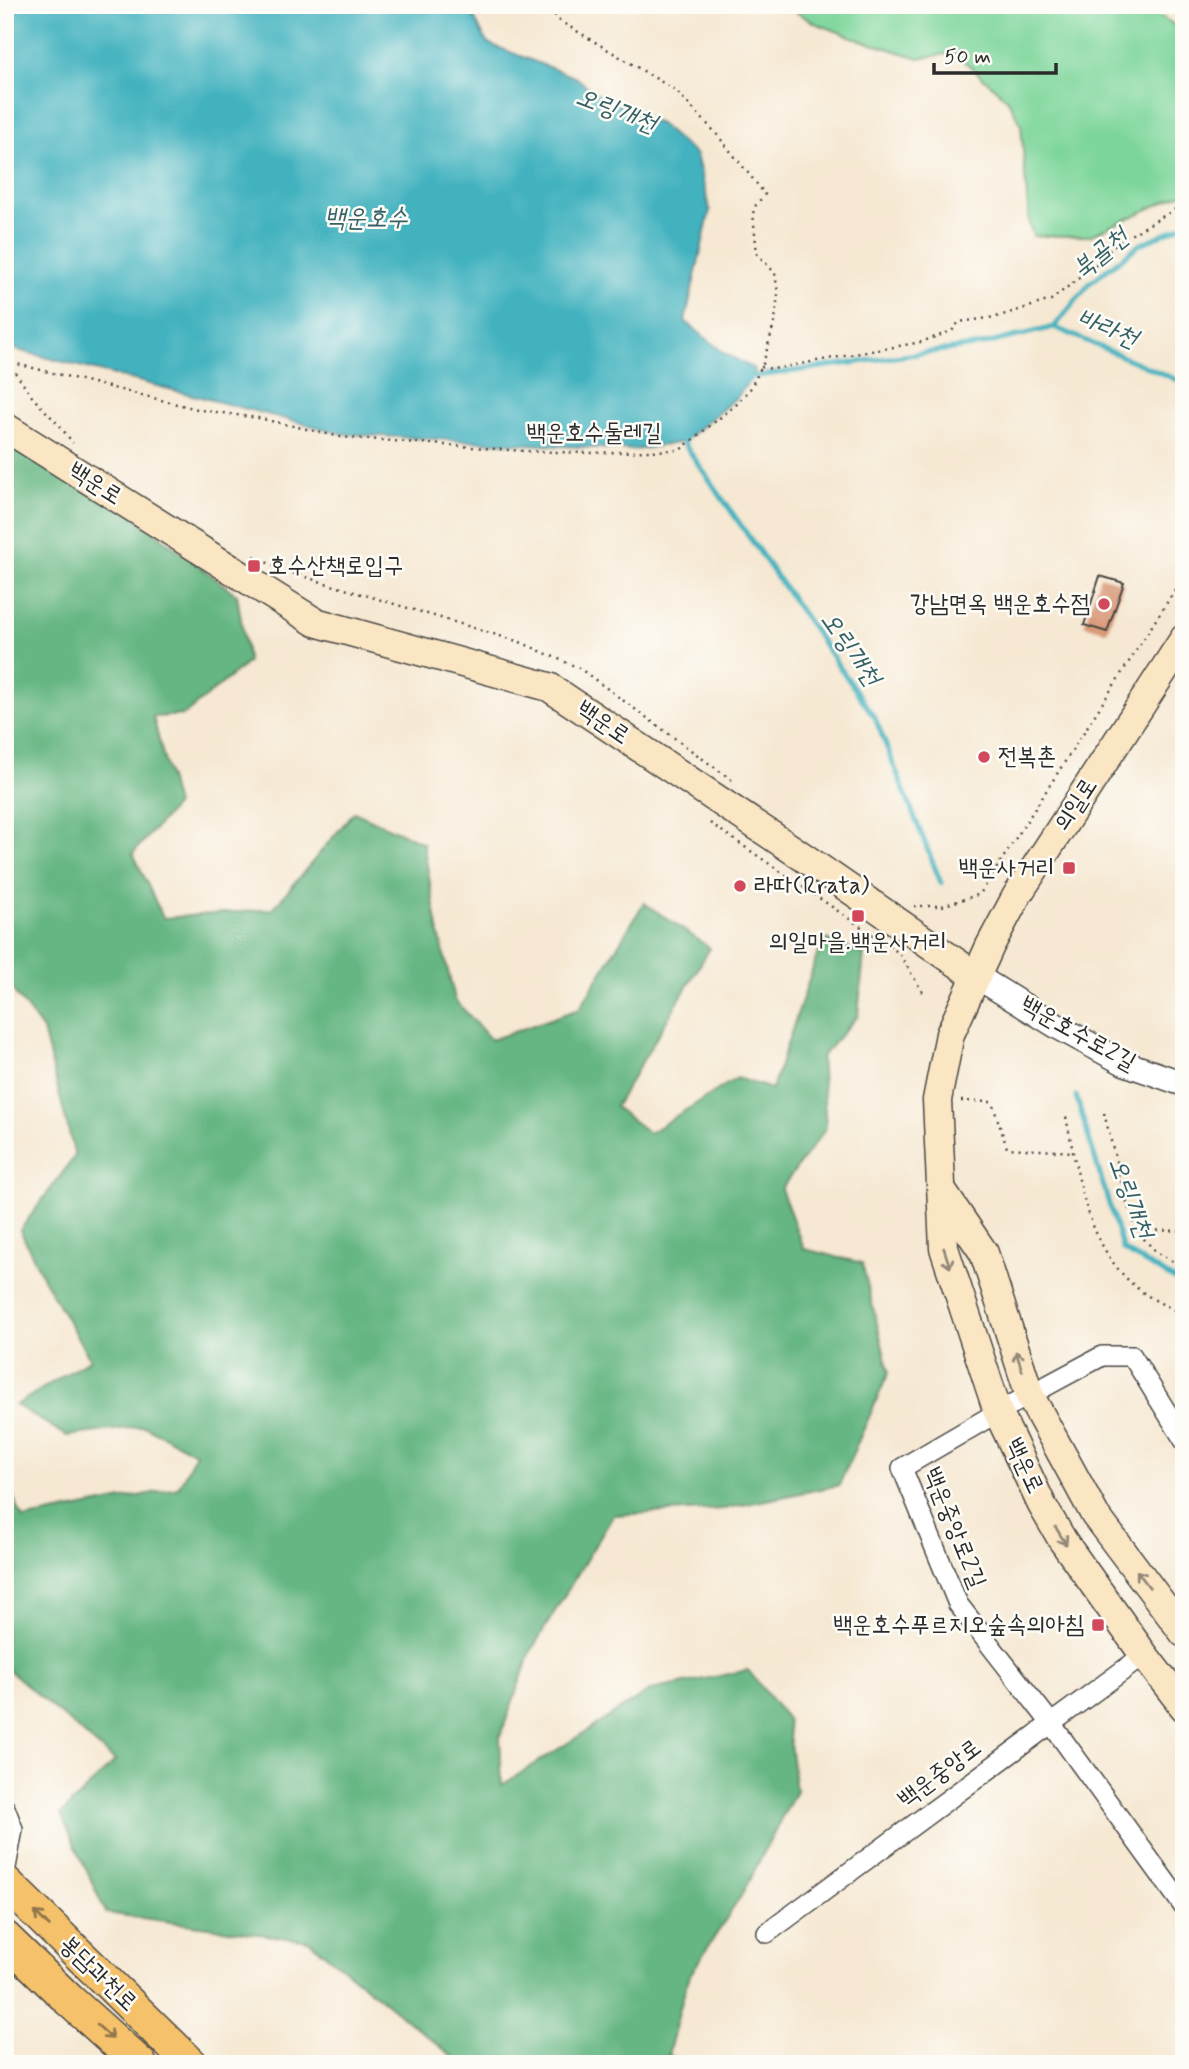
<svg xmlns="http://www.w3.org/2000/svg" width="1189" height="2069" viewBox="0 0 1189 2069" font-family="Mynerve,'Poor Story',sans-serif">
	<rect width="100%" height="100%" fill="#fdfcf7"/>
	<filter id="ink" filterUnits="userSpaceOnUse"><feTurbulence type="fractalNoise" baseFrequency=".0143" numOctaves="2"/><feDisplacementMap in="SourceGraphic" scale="14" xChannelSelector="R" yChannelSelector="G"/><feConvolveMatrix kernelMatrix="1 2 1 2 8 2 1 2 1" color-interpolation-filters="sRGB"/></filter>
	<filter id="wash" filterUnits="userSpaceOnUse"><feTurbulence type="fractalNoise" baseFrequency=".00686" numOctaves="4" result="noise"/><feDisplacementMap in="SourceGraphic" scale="28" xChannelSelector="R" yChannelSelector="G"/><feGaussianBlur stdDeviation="1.57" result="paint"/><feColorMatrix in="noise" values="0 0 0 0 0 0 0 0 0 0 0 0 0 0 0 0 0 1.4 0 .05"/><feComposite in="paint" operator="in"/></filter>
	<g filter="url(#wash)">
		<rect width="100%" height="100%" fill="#f6e8d2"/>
		<polygon fill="#7cd59a" stroke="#548062" stroke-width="2" points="793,5 1143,5 1173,24 1184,35 1184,193 1089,236 1033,236 1029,222 1021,125 1008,100 955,53 919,58 863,41 815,23 794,11"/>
		<polygon fill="#65b682" stroke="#487056" stroke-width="2" points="5,439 123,508 237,595 248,662 184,715 153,717 176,805 133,853 163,918 273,909 354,812 423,843 439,934 455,1000 491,1040 579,1009 644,903 710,948 615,1107 649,1133 737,1078 772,1089 823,938 864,954 858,1016 821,1057 826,1128 781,1189 804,1249 862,1263 889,1372 839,1485 723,1509 613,1515 531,1651 500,1737 502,1785 651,1690 748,1670 787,1719 796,1791 741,1896 688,1978 668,2055 687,2064 462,2064 309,1941 106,1913 61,1814 115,1761 5,1667 5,1479 23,1519 178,1488 196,1453 144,1426 67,1436 16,1405 90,1359 44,1280 20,1230 75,1156 43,1030 5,980"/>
		<polygon fill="#43b2bf" stroke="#376e75" stroke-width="2" points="5,5 468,5 487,43 577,78 595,93 661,125 696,155 710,210 685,321 724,353 754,369 755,373 738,396 683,442 635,450 344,434 5,347"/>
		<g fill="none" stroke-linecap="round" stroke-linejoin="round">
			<g stroke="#43b2bf" stroke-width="5">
				<polyline points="1054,327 1091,282 1139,245 1184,225"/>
				<polyline points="1054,327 1184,383"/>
				<polyline points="748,381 751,377 981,345 1054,327"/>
				<polyline points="686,439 683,442 875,718 941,883"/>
				<polyline points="1076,1096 1123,1250 1184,1285"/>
				<polyline points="5,2039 8,2064"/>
			</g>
		</g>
		<g id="blocks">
			<polygon fill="#d79472" points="1100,576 1124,583 1107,632 1084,625"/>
		</g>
	</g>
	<g filter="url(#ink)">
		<use href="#blocks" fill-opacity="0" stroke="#494744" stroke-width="2"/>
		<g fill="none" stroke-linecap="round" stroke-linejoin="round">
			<defs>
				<g id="minor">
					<polyline points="1184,1440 1132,1356 1102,1356 998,1412 902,1468 958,1604 1050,1722 1184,1907"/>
					<polyline points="5,1808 13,1829 5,1873"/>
					<polyline points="767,1933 1144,1655"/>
				</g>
				<polyline id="tertiary" points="976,976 1060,1028 1124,1063 1184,1084"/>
				<g id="secondary">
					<polyline points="5,427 315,622 549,687 793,850 976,976"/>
					<polyline points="1184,639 1016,897 990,946 950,1034 937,1100 944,1248 998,1412 1042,1505 1063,1541 1144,1655 1184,1707"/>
					<polyline points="942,1191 984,1253 1030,1396 1076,1480 1095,1515 1184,1633"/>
				</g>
				<g id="trunk">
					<polyline points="5,1882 191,2064"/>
					<polyline points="5,1938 69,2000 140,2064"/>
				</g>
			</defs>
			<use href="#minor" stroke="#494744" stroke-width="22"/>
			<use href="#tertiary" stroke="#494744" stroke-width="27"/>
			<use href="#secondary" stroke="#494744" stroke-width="31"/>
			<use href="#trunk" stroke="#494744" stroke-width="36"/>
			<g stroke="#494744" stroke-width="2.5" stroke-dasharray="2 5" stroke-linecap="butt">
				<polyline points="1162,5 1184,21"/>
				<polyline points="5,361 201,410 258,418 341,437 523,451 588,453 680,450 737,404 750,389 763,364 775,320 778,294 775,273 757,254 753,213 756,205 765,194 714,131 675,90 560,21 546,5"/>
				<polyline points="7,361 33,398 59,425 73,443"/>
				<polyline points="761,367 773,369 921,342 952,331 959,322 996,317 1051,300 1097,264 1115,244 1184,204"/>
				<polyline points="254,556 282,570 520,642 579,668 733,781"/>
				<polyline points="710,823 899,953 925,996"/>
				<polyline points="914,906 942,906 980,894 1184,576"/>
				<polyline points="961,1101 992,1102 1007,1148 1073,1152"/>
				<polyline points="1104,1113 1125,1197 1136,1230 1156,1252 1184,1268"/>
				<path d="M 1066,1117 C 1079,1178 1086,1246 1137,1288 C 1150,1299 1169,1307 1184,1315"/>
				<polyline points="1136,1230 1184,1231"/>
			</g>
			<use href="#minor" stroke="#fff" stroke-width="19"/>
			<use href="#tertiary" stroke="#fff" stroke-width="24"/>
			<use href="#secondary" stroke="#fbe6c4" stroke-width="28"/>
			<use href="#trunk" stroke="#f5c16b" stroke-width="33"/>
		</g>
		<defs><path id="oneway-shaft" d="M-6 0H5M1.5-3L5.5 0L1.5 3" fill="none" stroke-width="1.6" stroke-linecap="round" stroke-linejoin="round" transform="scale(1.75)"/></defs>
		<g stroke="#938878">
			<use href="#oneway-shaft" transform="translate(947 1258) rotate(72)"/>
			<use href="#oneway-shaft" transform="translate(1019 1361) rotate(-108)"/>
			<use href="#oneway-shaft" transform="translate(1061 1536) rotate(58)"/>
			<use href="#oneway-shaft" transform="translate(1143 1579) rotate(-127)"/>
		</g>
		<g stroke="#90764b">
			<use href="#oneway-shaft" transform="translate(42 1919) rotate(-135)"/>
			<use href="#oneway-shaft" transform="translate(105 2032) rotate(42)"/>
		</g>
	</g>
	<g fill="#d1495b" stroke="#fdfcf7" stroke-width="2.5">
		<rect x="247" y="559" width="14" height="14" rx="3.5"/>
		<circle cx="1104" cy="604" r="7"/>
		<circle cx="984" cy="757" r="7"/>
		<rect x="1062" y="861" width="14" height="14" rx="3.5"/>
		<circle cx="740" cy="886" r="7"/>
		<rect x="851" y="909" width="14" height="14" rx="3.5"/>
		<rect x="1091" y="1618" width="14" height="14" rx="3.5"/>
	</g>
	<g text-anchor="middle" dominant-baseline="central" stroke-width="5" stroke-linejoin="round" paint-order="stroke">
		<g font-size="24" fill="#2b2b2b" stroke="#fdfcf7">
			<text x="594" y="433">백운호수둘레길</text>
			<text transform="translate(95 484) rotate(32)">백운로</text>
			<text transform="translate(603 723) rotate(34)">백운로</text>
			<text transform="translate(1076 805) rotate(-57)">의일로</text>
			<text transform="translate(1078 1034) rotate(29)">백운호수로2길</text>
			<text transform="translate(1024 1466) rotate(65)">백운로</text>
			<text transform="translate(954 1528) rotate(68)">백운중앙로2길</text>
			<text transform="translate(940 1774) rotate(-37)">백운중앙로</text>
			<text transform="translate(98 1974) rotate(44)">봉담과천로</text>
		</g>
		<g font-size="24" fill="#2b2b2b" stroke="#fdfcf7" text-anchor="start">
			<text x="268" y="566">호수산책로입구</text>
			<text x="1090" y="604" text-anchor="end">강남면옥 백운호수점</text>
			<text x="998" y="757">전복촌</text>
			<text x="1055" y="868" text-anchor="end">백운사거리</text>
			<text x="754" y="886">라따(Rrata)</text>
			<text x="858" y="942" text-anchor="middle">의일마을.백운사거리</text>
			<text x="1084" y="1625" text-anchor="end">백운호수푸르지오숲속의아침</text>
		</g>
		<g font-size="26" font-style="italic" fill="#356166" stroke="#fdfcf7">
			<text transform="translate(616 111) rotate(21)">오링개천</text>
			<text x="366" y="219">백운호수</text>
			<text transform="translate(1101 254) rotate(-39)">북골천</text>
			<text transform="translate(1107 329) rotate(23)">바라천</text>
			<text transform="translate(850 649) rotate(55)">오링개천</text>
			<text transform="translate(1130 1198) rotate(70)">오링개천</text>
		</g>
	</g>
	<rect width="1189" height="2069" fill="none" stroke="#fdfcf7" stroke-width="28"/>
	<path d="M934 63v10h122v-10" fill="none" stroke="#2b2b2b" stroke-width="3.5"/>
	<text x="944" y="63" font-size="21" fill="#2b2b2b" stroke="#fdfcf7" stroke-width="5" paint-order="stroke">50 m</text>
</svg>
